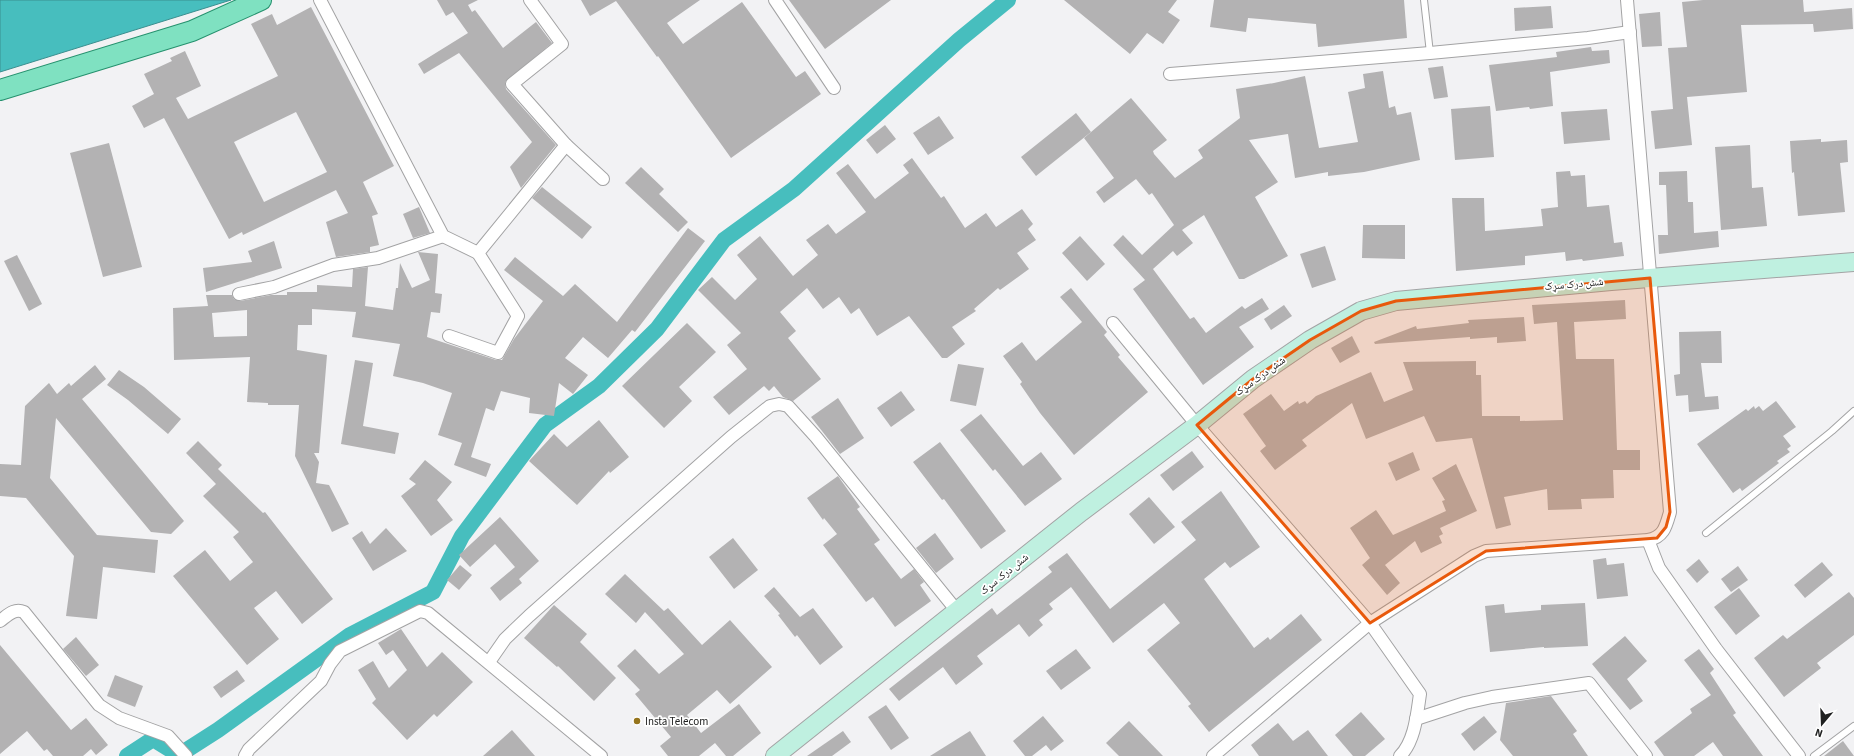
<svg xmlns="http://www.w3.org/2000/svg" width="1854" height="756" viewBox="0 0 1854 756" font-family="'Source Sans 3','Noto Naskh Arabic',sans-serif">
	<rect width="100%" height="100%" fill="#f2f2f4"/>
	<polygon fill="#47bebe" stroke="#3b8f8f" points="0,0 231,0 0,72"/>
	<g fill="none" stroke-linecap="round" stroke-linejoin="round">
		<polyline stroke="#47bebe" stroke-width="16" points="127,756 153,739 179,755 218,730 350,635 433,592 462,536 545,425 599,386 657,329 724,240 794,189 959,40 1008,0"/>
	</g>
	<g fill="#b3b2b3" fill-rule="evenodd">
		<polygon points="437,0 478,0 468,5 472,12 475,10 503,48 536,22 552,43 505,82 506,89 556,145 521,188 510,167 532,142 459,53 424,74 418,64 468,33 453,12 446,16"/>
		<polygon points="581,0 700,0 667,23 683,44 742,2 796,77 805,71 821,94 731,158 658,56 657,57 616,1 590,16"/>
		<polygon points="789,0 891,0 825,49"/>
		<polygon points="1064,0 1177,0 1168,12 1180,20 1163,44 1147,33 1130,54"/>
		<polygon points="1214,0 1404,0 1407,38 1318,47 1316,24 1248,18 1246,32 1210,27"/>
		<polygon points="1703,0 1803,0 1804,12 1852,8 1853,29 1814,32 1813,24 1741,25 1747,92 1687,97 1692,145 1655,149 1651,111 1673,109 1668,48 1687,47 1682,2"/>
		<polygon points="1551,6 1553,28 1515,31 1514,8"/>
		<path d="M 311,7 L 394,166 L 363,182 L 378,214 L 372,216 L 379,245 L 370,247 L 370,252 L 336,257 L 326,222 L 348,213 L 336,190 L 243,235 L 242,232 L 229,239 L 164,118 L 144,128 L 132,106 L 154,94 L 144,74 L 172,61 L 170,58 L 185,51 L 201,86 L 176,98 L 188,119 L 278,76 L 251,24 L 272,14 L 277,25 ZM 296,112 L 327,172 L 264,202 L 234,142 Z"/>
		<polygon points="1660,12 1662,46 1642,47 1639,14"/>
		<polygon points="1591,47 1592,51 1609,50 1610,63 1550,72 1553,106 1530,109 1529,107 1496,111 1489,65 1557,57 1556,52"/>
		<polygon points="1443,66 1448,97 1434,99 1428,68"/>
		<polygon points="1383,71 1389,108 1395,106 1397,115 1411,112 1420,160 1364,172 1328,176 1328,172 1295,178 1288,134 1249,140 1278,182 1255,197 1288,256 1244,279 1239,279 1204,215 1182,230 1193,243 1177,256 1173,251 1153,269 1190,319 1194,317 1206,333 1242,306 1245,309 1262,298 1269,309 1239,327 1254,347 1203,385 1133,289 1145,280 1113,245 1123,235 1142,255 1174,225 1152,193 1149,195 1136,179 1104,203 1096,192 1114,178 1084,138 1131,98 1167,140 1153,151 1154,154 1175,178 1203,158 1198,150 1240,118 1236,89 1274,83 1305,76 1319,148 1358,142 1348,92 1365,88 1363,74"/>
		<polygon points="1490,106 1494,157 1455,160 1451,109"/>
		<polygon points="1607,109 1610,140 1564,144 1561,112"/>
		<polygon points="1076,113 1091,132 1036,176 1021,157"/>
		<polygon points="939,116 954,138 928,155 913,133"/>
		<polygon points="885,125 896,139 877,154 866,140"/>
		<polygon points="1821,139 1821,142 1847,140 1848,162 1840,163 1845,212 1798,216 1794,172 1792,173 1790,141"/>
		<polygon points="109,143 142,267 103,277 70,153"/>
		<polygon points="1750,145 1752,188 1763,187 1767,226 1721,230 1715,147"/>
		<polygon points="912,158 941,198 944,196 965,228 986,213 996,227 1022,209 1033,224 1028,229 1036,240 1017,253 1029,269 1000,290 998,288 974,309 976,311 952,327 965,344 947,358 942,358 909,316 877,336 859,308 851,314 839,297 823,309 807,288 780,312 796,331 788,338 821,379 793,401 783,397 774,386 769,391 764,386 729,415 713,397 747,369 727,345 741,333 698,290 712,277 735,300 757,279 737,255 760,236 793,276 818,255 806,240 828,224 836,234 866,212 836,173 848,164 875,199 909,173 903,165"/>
		<polygon points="641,167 664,189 659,194 688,222 678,232 625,183"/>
		<polygon points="1570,171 1571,176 1585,175 1587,207 1609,205 1614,243 1622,242 1624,256 1583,261 1582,259 1566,261 1565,252 1525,256 1525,265 1456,271 1452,198 1484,198 1485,231 1543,226 1541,209 1558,207 1556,172"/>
		<polygon points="1687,171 1688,202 1693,202 1694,233 1718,231 1719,247 1659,254 1658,235 1668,235 1666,185 1659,185 1659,172"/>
		<polygon points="542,187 592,227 582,239 532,198"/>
		<polygon points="419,207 430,233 413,238 403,214"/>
		<polygon points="1363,225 1405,225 1405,259 1362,258"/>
		<path d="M 688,228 L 705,241 L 635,332 L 632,330 L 608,358 L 583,337 L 565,358 L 588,375 L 573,394 L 559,383 L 554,416 L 529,413 L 530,398 L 501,391 L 494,411 L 486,408 L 471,457 L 491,464 L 486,477 L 454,465 L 462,443 L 438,435 L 452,393 L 423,383 L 393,376 L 400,344 L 352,337 L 356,312 L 312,309 L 312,325 L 298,325 L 297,350 L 327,355 L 319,453 L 314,453 L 319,462 L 316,483 L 329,485 L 349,524 L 332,532 L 295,456 L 299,405 L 268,405 L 268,403 L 247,402 L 250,357 L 174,360 L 173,308 L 208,306 L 206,295 L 232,295 L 234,299 L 240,301 L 271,295 L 287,295 L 287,292 L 317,292 L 317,285 L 352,287 L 353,269 L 368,267 L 365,306 L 393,310 L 396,288 L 398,288 L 400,263 L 412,288 L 430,280 L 418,252 L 438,254 L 435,293 L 442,294 L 440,313 L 431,312 L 427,337 L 496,360 L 502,360 L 514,339 L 543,301 L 504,270 L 515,257 L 563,296 L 575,284 L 617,322 ZM 247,310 L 247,336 L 214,337 L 212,313 Z"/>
		<polygon points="1080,236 1105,264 1087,281 1062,253"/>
		<polygon points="274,241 282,268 206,292 203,268 252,262 248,251"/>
		<polygon points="1325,246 1336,280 1312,288 1300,254"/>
		<polygon points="17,255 42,304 29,311 4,261"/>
		<polygon points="1071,288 1107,332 1104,335 1120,355 1118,357 1148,392 1074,455 1040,413 1020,384 1022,382 1003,356 1022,342 1036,361 1082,322 1060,297"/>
		<polygon points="1625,300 1626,319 1574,322 1576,359 1614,359 1617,450 1640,450 1640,470 1613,470 1614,498 1581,499 1582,509 1548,510 1547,489 1504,497 1511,525 1496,529 1472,438 1436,442 1424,416 1366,439 1352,403 1302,440 1307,446 1275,470 1260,451 1266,446 1243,414 1271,394 1284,411 1298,401 1299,404 1305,401 1307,404 1316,396 1371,372 1384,402 1413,390 1403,362 1476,361 1476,375 1481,375 1482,416 1520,416 1520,421 1563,420 1557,322 1534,324 1532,305"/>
		<polygon points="1284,305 1292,316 1271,330 1264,319"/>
		<polygon points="1524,317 1526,341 1497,343 1497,337 1470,339 1470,337 1375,344 1374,342 1416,326 1417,329 1469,323 1468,320"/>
		<polygon points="687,323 716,352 679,387 692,401 664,428 622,386"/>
		<polygon points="1721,331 1722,363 1701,363 1705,397 1718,396 1719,409 1689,412 1688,395 1676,396 1674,375 1680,374 1679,332"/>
		<polygon points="1352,336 1360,352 1340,363 1331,348"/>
		<polygon points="355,360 373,363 363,426 399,433 395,454 341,444"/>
		<polygon points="958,364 984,368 976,406 950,401"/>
		<polygon points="95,365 106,379 82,399 184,521 171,534 151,532 56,418 50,478 97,535 158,540 155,573 103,567 97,619 66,616 74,556 26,498 0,496 0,464 21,465 25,406 49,383 57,394 69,383 71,386"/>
		<polygon points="119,370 144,387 181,419 168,434 128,400 107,385"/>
		<polygon points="901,391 915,410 891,427 877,408"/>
		<polygon points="838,398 864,438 840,454 811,417"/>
		<polygon points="1776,401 1796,427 1783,436 1791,446 1787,449 1790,452 1777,461 1779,463 1742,491 1740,488 1733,493 1697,444 1746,409 1748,411 1754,406 1755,409 1759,406 1763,411"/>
		<polygon points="981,414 1023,466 1041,452 1062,479 1025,506 995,469 993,471 960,430"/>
		<polygon points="599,420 629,457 610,473 609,471 577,505 529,461 554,434 567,447"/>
		<polygon points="198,441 222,465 218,469 263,513 265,512 333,599 302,624 276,591 254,608 279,639 247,665 173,576 205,550 230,581 253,562 233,537 239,532 203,496 216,484 186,453"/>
		<polygon points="940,442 1006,531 981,549 944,499 942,500 913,462"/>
		<polygon points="1192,451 1204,467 1173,491 1160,475"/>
		<polygon points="1413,452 1420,470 1396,481 1388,463"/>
		<polygon points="425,460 452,482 437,500 453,520 431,536 401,496 416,484 409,479"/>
		<polygon points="1456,464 1477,511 1440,528 1443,534 1439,536 1442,543 1421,553 1415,541 1385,565 1400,583 1387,595 1362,565 1370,558 1350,528 1376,510 1393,535 1446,511 1442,501 1445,500 1432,478"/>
		<polygon points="838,476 860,507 857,509 880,540 874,544 901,579 914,569 924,582 920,585 931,601 895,627 873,597 866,602 823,545 837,534 824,518 823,520 807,498"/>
		<polygon points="1221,491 1260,547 1230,568 1225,562 1204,579 1254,648 1268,637 1270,640 1301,614 1322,640 1209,732 1188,706 1191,704 1147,650 1180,623 1164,603 1113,643 1071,587 1049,604 1053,609 1039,620 1043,625 1029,637 1019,624 977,656 983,664 956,685 943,667 899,701 889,689 992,608 997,615 1052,572 1048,567 1067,553 1110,609 1196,540 1181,522"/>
		<polygon points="1149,497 1175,527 1154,544 1129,514"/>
		<polygon points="500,517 539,561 519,579 522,583 500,601 490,588 515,567 495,544 470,567 459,555"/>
		<polygon points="386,528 407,551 373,571 352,538 362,531 370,544"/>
		<polygon points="935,533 954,559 936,573 916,548"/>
		<polygon points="733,538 758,570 734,589 709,557"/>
		<polygon points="1606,558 1607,565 1624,563 1628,596 1597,599 1593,560"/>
		<polygon points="1699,559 1709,572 1697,583 1686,570"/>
		<polygon points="1822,562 1833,575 1805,598 1794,585"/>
		<polygon points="460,565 472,575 459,590 447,580"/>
		<polygon points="1738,566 1748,580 1731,592 1721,579"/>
		<polygon points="625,574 664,611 668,608 702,645 730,620 772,667 730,704 717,690 687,715 701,733 739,704 761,733 733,756 726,756 715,743 699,756 668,756 660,746 671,737 635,694 640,690 617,666 635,649 659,674 684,654 645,612 636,623 605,594"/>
		<polygon points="774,587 800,617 813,608 843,647 820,665 797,635 795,637 778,615 780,614 764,596"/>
		<polygon points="1739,588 1760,616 1736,635 1714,607"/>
		<polygon points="1849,592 1854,598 1854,635 1817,663 1821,668 1784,697 1754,658 1783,635 1787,639"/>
		<polygon points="1585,603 1588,646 1544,648 1544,647 1490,652 1485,606 1504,604 1505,613 1541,610 1541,605"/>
		<polygon points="554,605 587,634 580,642 616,678 594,701 558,666 557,667 524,638"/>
		<polygon points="401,629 427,667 442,652 473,682 437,717 434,714 407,740 372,703 376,699 358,670 373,661 389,688 407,670 393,650 386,655 378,643"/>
		<polygon points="1625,636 1647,661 1627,679 1643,701 1630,710 1592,664"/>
		<polygon points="76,637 99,665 86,676 63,649"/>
		<polygon points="0,645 71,730 86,718 108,745 96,755 91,749 83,756 53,756 47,749 44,751 27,731 0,754"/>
		<polygon points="1076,649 1091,668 1061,690 1046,671"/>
		<polygon points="1699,649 1714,669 1710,673 1736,713 1733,715 1763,756 1723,756 1713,742 1694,756 1664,756 1654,742 1692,713 1690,709 1711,695 1684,660"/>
		<polygon points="237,670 245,681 221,698 213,687"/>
		<polygon points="115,675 143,686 135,707 107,696"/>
		<polygon points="1551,696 1577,731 1573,734 1588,756 1513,756 1500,740 1506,703"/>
		<polygon points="886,705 909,738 891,750 868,717"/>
		<polygon points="1361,712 1385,739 1365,756 1353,756 1335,735"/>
		<polygon points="1043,716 1064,741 1051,751 1046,745 1032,756 1025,756 1013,741"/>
		<polygon points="1484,716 1497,732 1474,751 1461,734"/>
		<polygon points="1129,721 1163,756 1119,756 1106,743"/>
		<polygon points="1278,723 1293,741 1308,730 1328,756 1259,756 1251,745"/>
		<polygon points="512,730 535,756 483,756"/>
		<polygon points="843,731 851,742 832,756 807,756"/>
		<polygon points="970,731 986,756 930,756"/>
		<polygon points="1843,741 1854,756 1824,756"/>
	</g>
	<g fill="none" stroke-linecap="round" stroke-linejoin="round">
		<defs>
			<g id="service">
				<polyline points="1424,0 1430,53"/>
				<polyline points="1706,533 1832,431 1854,411"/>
				<polyline points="1814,756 1854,726"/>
			</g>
			<g id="minor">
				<polyline points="320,0 443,236 478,253"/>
				<polyline points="530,0 562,44 512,84 566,145 603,179"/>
				<polyline points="775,0 834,88"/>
				<polyline points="1170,74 1430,53 1588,38 1630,32"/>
				<polyline points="239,294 274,287 333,265 378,258 443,236"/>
				<path d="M 1113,323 L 1197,425 L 1370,623 L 1420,694 C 1417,714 1415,741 1400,756"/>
				<polyline points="449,336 498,353 518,316 478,253 566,145"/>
				<polyline points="1648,540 1659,568 1716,649 1799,756"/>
				<path d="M 0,621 C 8,615 14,608 24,612 L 99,705 L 119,718 L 168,736 L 186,756"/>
				<polyline points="489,662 505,639 529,616 731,437 770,406 779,404 788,406 816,437 957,611"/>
				<polyline points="1416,719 1465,703 1492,697 1589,683 1646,756"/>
				<polyline points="245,756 249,749 321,681 330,664 340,651 420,611 428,613 601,756"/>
				<path d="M 1213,756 L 1370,623 L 1474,556 L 1486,551 L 1648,540 C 1664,537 1666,526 1670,512 L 1627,0"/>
			</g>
			<polyline id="secondary" points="775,756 1081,512 1197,425 1253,379 1310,340 1361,311 1396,301 1611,281 1854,262"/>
			<polyline id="primary" points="0,90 192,31 261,0"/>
		</defs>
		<use href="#service" stroke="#a3a3a4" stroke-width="8"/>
		<use href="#minor" stroke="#a3a3a4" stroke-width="14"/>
		<use href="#secondary" stroke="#a3a3a4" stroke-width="20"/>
		<use href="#primary" stroke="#26916e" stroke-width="22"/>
		<use href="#service" stroke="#fff" stroke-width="6"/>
		<use href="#minor" stroke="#fff" stroke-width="12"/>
		<use href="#secondary" stroke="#bff0e0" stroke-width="18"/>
		<use href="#primary" stroke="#7fe1c1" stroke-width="20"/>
	</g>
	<path fill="#e8590c" fill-opacity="0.2" stroke="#e8590c" stroke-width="3" stroke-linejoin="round" d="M 1650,278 L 1670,512 L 1666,527 L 1657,538 L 1486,551 L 1370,623 L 1197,425 L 1253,379 L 1310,340 L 1361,311 L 1396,301 Z"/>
	<circle fill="#95741c" stroke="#fff" stroke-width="1.5" cx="637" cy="721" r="4"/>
	<g text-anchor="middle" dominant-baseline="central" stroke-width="3.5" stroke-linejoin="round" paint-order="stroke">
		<g font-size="11" fill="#202121" stroke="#fff">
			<text transform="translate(1574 284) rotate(-5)">شش درک سړک</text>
			<text transform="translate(1260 376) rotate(-36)">شش درک سړک</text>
			<text transform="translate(1004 574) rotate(-39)">شش درک سړک</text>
		</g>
		<g font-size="11" fill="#202121" stroke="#fff" text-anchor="start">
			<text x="645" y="721">Insta Telecom</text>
		</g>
	</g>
	<g transform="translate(1822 724) rotate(199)" stroke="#ffffff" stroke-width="3" paint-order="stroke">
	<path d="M0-3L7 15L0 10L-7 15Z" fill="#202121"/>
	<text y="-6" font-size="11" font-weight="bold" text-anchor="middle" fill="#202121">N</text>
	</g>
</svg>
